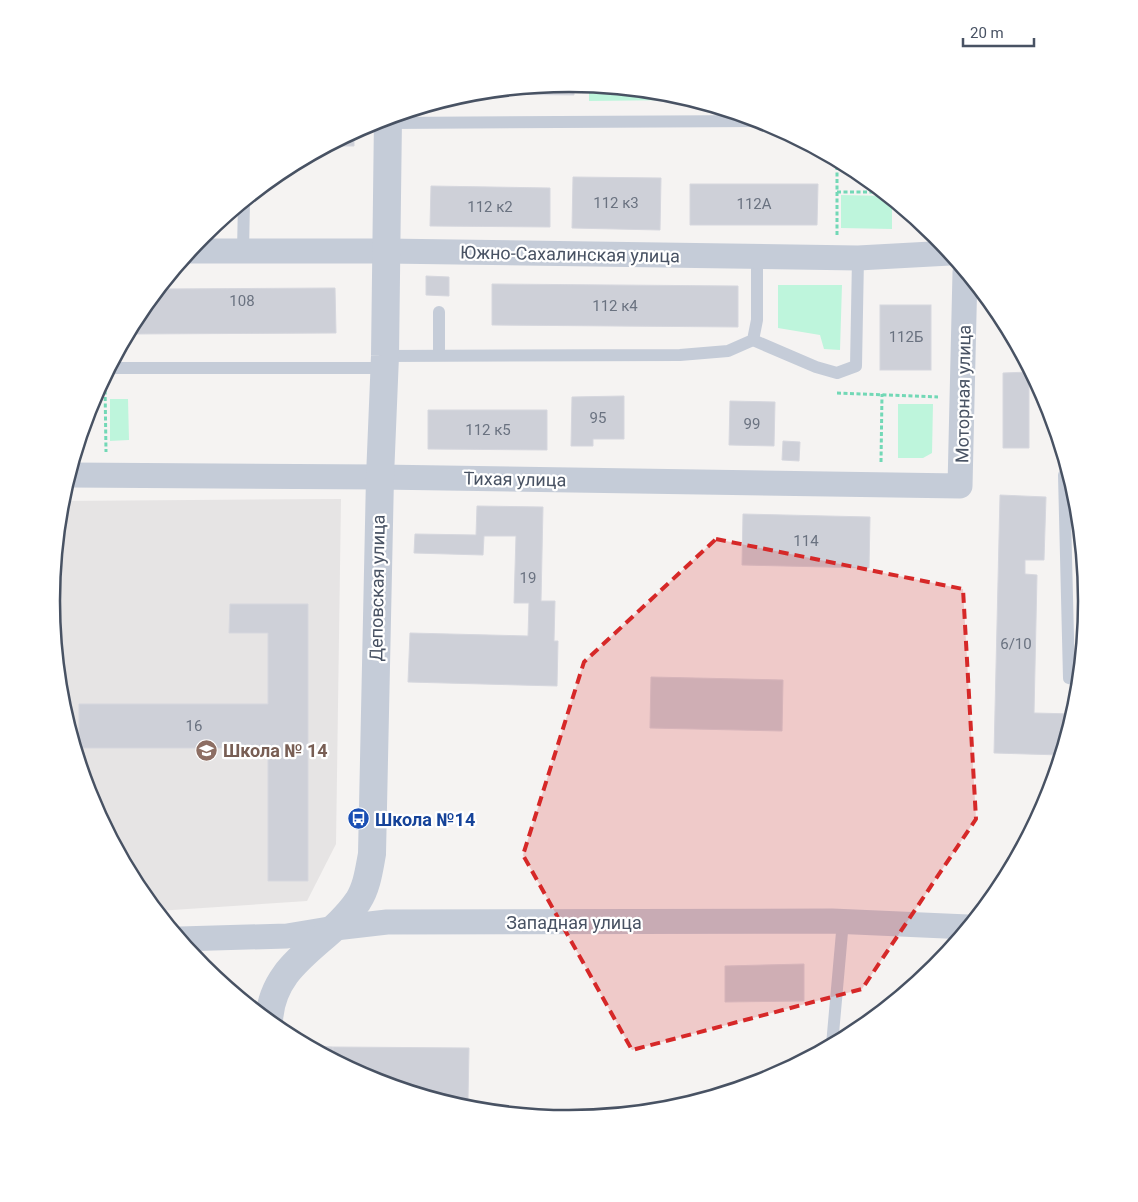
<svg xmlns="http://www.w3.org/2000/svg" width="1138" height="1202" viewBox="0 0 1138 1202" font-family="Roboto,sans-serif">
	<rect width="100%" height="100%" fill="#f5f3f2"/>
	<polygon fill="#e6e4e4" points="341,499 336,844 307,901 157,911 138,888 91,799 61,702 51,601 61,501"/>
	<g fill="#bef5dc">
		<polygon points="589,85 670,93 678,96 678,100 589,101"/>
		<polygon points="841,195 887,196 892,200 892,229 841,228"/>
		<polygon points="778,285 842,285 840,350 824,349 820,335 778,328"/>
		<polygon points="110,399 128,399 129,440 110,441"/>
		<polygon points="898,404 933,404 932,453 923,458 898,458"/>
	</g>
	<g fill="#ced0d8" stroke="#d6d7de">
		<polygon points="569,83 574,84 574,95 494,94 494,91"/>
		<polygon points="349,135 354,135 354,146 335,146 335,142"/>
		<polygon points="573,177 661,178 660,230 572,228"/>
		<polygon points="690,184 818,184 817,225 690,225"/>
		<polygon points="431,186 550,188 550,227 430,226"/>
		<polygon points="426,276 449,277 449,296 426,295"/>
		<polygon points="492,284 738,286 738,327 492,325"/>
		<polygon points="335,288 336,333 132,334 132,325 139,313 159,289"/>
		<rect x="880" y="305" width="51" height="65"/>
		<polygon points="1029,372 1029,448 1003,448 1003,373"/>
		<polygon points="624,396 624,439 593,439 593,446 571,446 572,397"/>
		<polygon points="730,401 775,402 774,446 729,445"/>
		<polygon points="428,410 547,410 547,450 428,449"/>
		<polygon points="783,441 800,442 799,461 782,460"/>
		<polygon points="1000,495 1046,497 1044,560 1025,560 1025,574 1037,575 1034,713 1073,714 1061,755 994,753"/>
		<polygon points="477,506 543,507 541,601 555,601 554,641 558,641 557,686 408,682 410,633 528,636 529,603 514,603 516,536 484,536 483,555 414,553 415,534 476,535"/>
		<polygon points="743,514 870,517 869,568 742,565"/>
		<polygon points="230,604 308,604 308,881 268,881 268,748 79,748 79,704 268,704 268,633 229,633"/>
		<polygon points="651,677 783,680 782,731 650,728"/>
		<polygon points="804,964 804,1001 725,1002 725,966"/>
		<polygon points="309,1046 333,1047 333,1059"/>
		<polygon points="333,1047 469,1048 468,1099 433,1098 371,1079 333,1059"/>
	</g>
	<g fill="none" stroke-linecap="round" stroke-linejoin="round">
		<g stroke="#72d8b6" stroke-width="3" stroke-dasharray="4 2.5" stroke-linecap="butt">
			<polyline points="837,192 883,192"/>
			<polyline points="837,235 837,162"/>
			<polyline points="105,384 106,452"/>
			<polyline points="837,393 938,397"/>
			<polyline points="881,462 882,394"/>
		</g>
		<g stroke="#c5ccd8" stroke-width="12">
			<polyline points="388,123 762,121"/>
			<polyline points="243,251 244,201"/>
			<polyline points="753,340 816,367 837,373 856,366 858,258"/>
			<polyline points="439,355 439,312"/>
			<polyline points="385,356 680,355 728,351 753,340 757,320 757,256"/>
			<polyline points="109,368 385,368"/>
			<polyline points="1069,475 1064,475 1069,678 1079,681"/>
			<polyline points="832,1045 843,921"/>
		</g>
		<g stroke="#c5ccd8" stroke-width="25">
			<polyline points="190,251 386,251 858,258 950,253"/>
			<polyline points="69,475 380,477 960,486 965,272"/>
			<polyline points="180,939 287,936 335,928 387,922 832,921 968,927"/>
		</g>
		<path stroke="#c5ccd8" stroke-width="28" d="M 269,1021 C 272,961 328,945 358,901 C 367,887 369,870 372,854 L 380,477 L 385,356 L 388,118"/>
	</g>
	<path fill="#d62828" fill-opacity="0.2" stroke="#d62828" stroke-width="4" stroke-dasharray="10 6" stroke-linejoin="round" d="M 716,539 L 963,589 L 976,819 L 862,989 L 632,1050 L 523,855 L 584,662 Z"/>
	<defs>
		<symbol id="school-disc" viewBox="-11 -11 22 22"><circle r="9.5" fill="#8d6e63" stroke="#fff"/><path d="M0-5L7-2L0 1L-7-2ZM-4 1L0 2.5L4 1V4Q0 6-4 4Z" fill="#fff"/></symbol>
		<symbol id="bus-disc" viewBox="-11 -11 22 22"><circle r="9.5" fill="#1a4fb4" stroke="#fff"/><path d="M-5-6H5V4H4V6H2V4H-2V6H-4V4H-5ZM-3.5-4V0h7V-4ZM-3.5 1.2v1.5H-2V1.2ZM2 1.2v1.5H3.5V1.2Z" fill="#fff"/></symbol>
	</defs>
	<g fill-rule="evenodd">
		<use href="#school-disc" x="194" y="738" width="25" height="25"/>
		<use href="#bus-disc" x="346" y="806" width="25" height="25"/>
	</g>
	<g text-anchor="middle" dominant-baseline="central" stroke-width="4.5" stroke-linejoin="round" paint-order="stroke">
		<g font-size="15" fill="#6a7280">
			<text x="616" y="203">112 к3</text>
			<text x="754" y="204">112А</text>
			<text x="490" y="207">112 к2</text>
			<text x="242" y="301">108</text>
			<text x="615" y="306">112 к4</text>
			<text x="906" y="337">112Б</text>
			<text x="598" y="418">95</text>
			<text x="752" y="424">99</text>
			<text x="488" y="430">112 к5</text>
			<text x="806" y="541">114</text>
			<text x="528" y="578">19</text>
			<text x="1016" y="644">6/10</text>
			<text x="194" y="726">16</text>
		</g>
		<g font-size="18" fill="#485263" stroke="#fff">
			<text transform="translate(570 254) rotate(1)">Южно-Сахалинская улица</text>
			<text transform="translate(963 394) rotate(-89)">Моторная улица</text>
			<text transform="translate(515 479) rotate(1)">Тихая улица</text>
			<text transform="translate(377 588) rotate(-89)">Деповская улица</text>
			<text x="574" y="922">Западная улица</text>
		</g>
		<g font-size="18" font-weight="bold" fill="#785e54" stroke="#fff" text-anchor="start">
			<text x="223" y="750">Школа № 14</text>
		</g>
		<g font-size="18" font-weight="bold" fill="#164399" stroke="#fff" text-anchor="start">
			<text x="375" y="819">Школа №14</text>
		</g>
	</g>
	<path d="M0 0H1138V1202H0ZM60 601a509 509 0 1 1 1018 0a509 509 0 1 1-1018 0Z" fill="#fff" fill-rule="evenodd"/>
	<path fill="none" stroke="#485263" stroke-width="2.5" d="M60 601a509 509 0 1 1 1018 0a509 509 0 1 1-1018 0Z"/>
	<path d="M963 38v8h71v-8" fill="none" stroke="#485263" stroke-width="2.5"/>
	<text x="970" y="38" font-size="15" fill="#485263" stroke="#ffffff" stroke-width="4" paint-order="stroke">20 m</text>
</svg>
